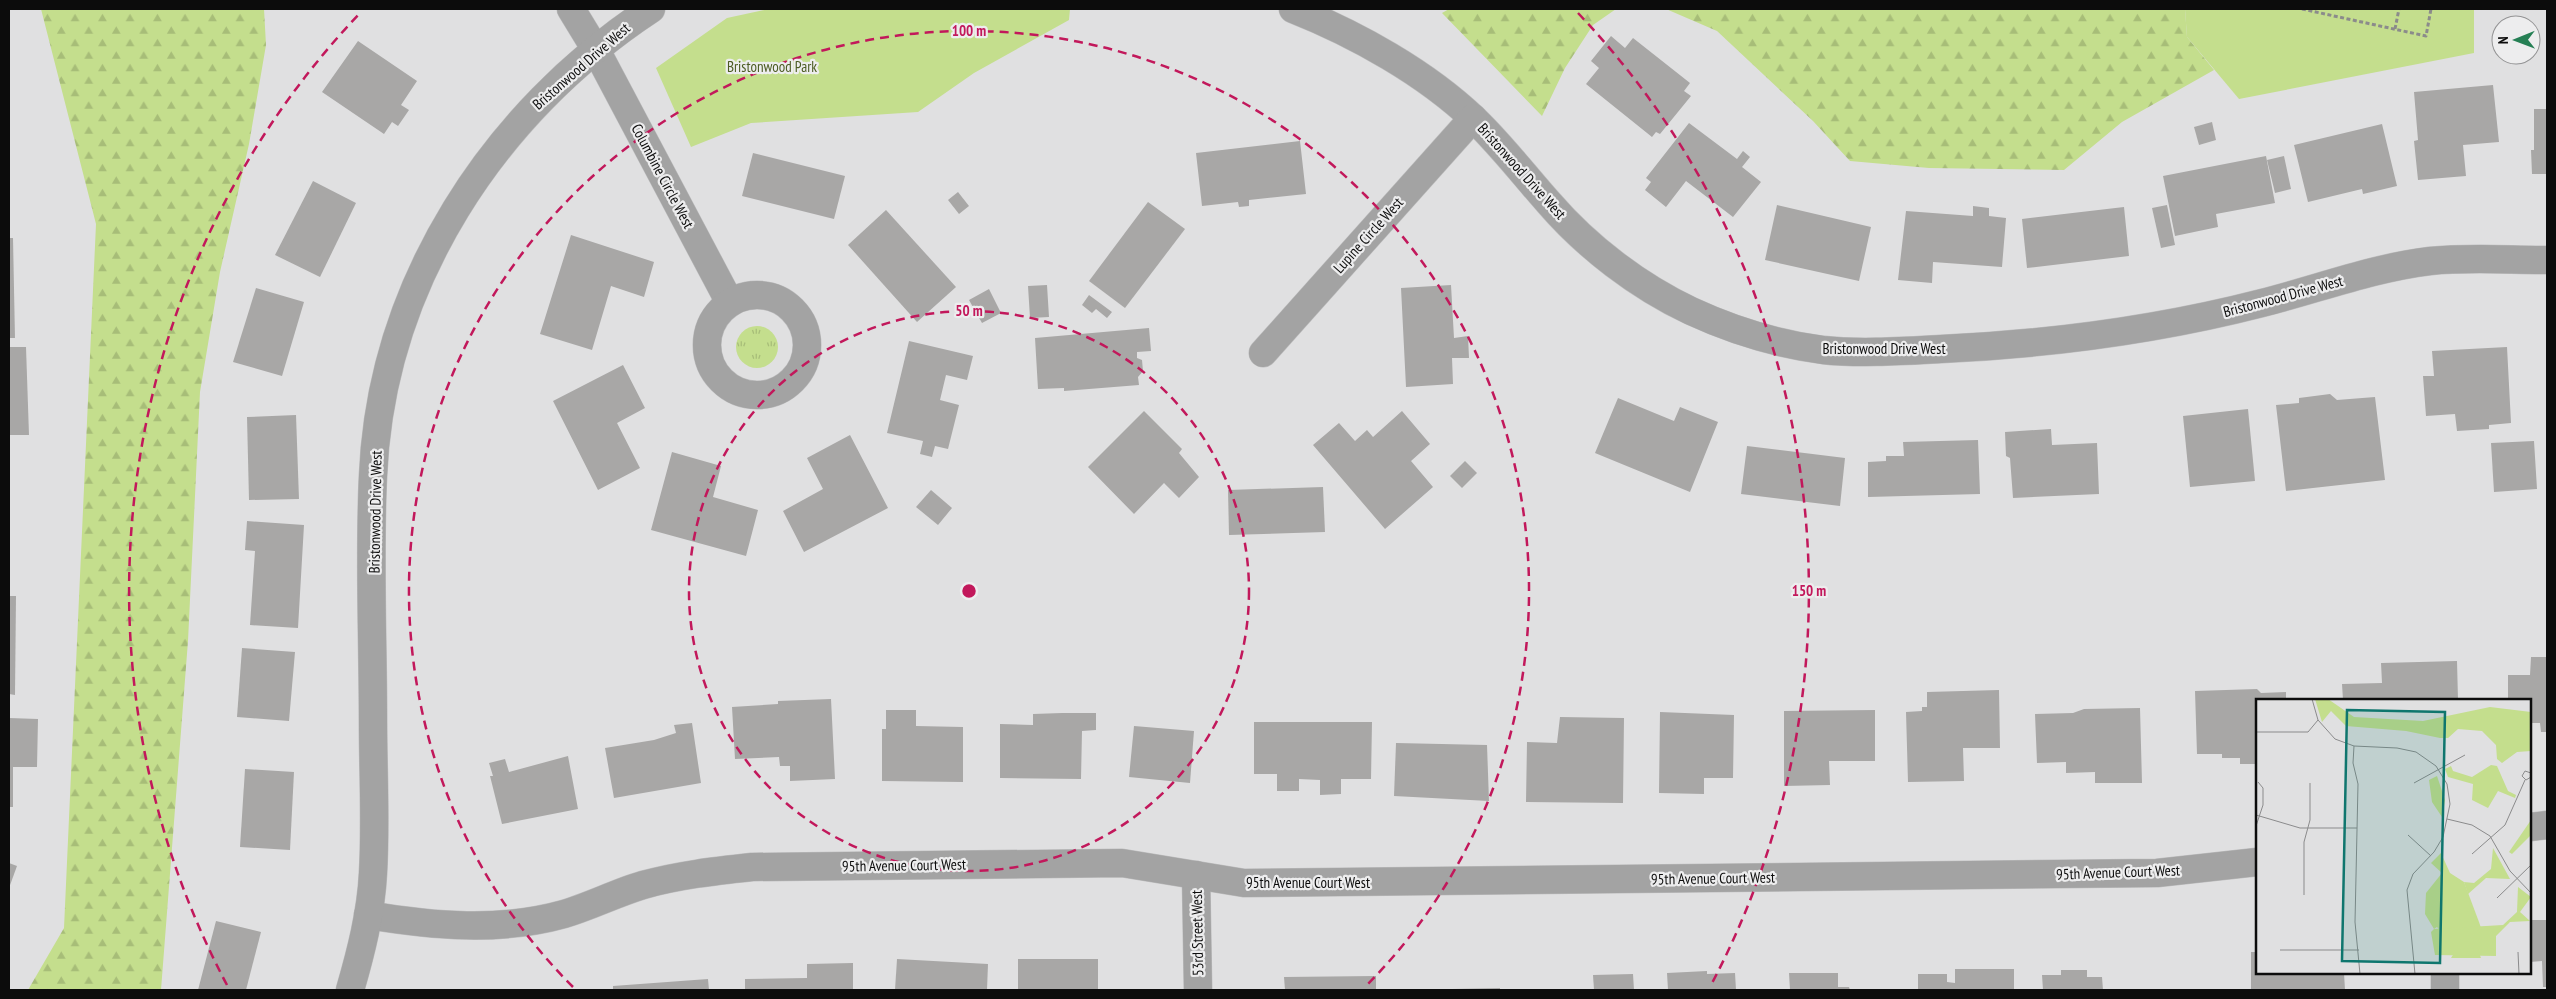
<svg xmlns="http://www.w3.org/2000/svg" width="2556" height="999" viewBox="0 0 2556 999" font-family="'PT Sans Narrow',sans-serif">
	<defs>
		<pattern id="grass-tufts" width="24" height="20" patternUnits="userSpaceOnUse" patternTransform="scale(1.25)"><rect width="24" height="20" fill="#c4de8d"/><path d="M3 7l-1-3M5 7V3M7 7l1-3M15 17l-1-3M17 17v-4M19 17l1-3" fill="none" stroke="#a7bd78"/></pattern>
		<pattern id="forest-firs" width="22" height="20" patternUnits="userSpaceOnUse" patternTransform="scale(1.25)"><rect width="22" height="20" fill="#c4de8d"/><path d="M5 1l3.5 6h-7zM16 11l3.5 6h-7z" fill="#a7bd78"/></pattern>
	</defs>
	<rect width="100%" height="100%" fill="#e0e0e1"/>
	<circle fill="url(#grass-tufts)" cx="757" cy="347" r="21"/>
	<g fill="url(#forest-firs)">
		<polygon points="41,9 264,9 266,45 249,144 220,272 200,392 188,641 161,990 28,990 64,928 96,224"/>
		<polygon points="1449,9 1616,9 1593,25 1565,68 1542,116 1442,13"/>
		<polygon points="1666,9 2185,9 2187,37 2214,70 2122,122 2064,170 1929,168 1850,161 1813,121 1717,31"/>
	</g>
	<g fill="#c4de8d">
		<polygon points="769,9 1070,9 1069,20 974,73 918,112 751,123 691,147 656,68 727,18"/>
		<polygon points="2185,9 2474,9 2474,53 2239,99 2187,37"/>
	</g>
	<g fill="#a8a7a6">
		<polygon points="1611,36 1625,48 1633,38 1690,83 1684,91 1691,96 1660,134 1656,132 1652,137 1586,84 1599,68 1591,61"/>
		<polygon points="358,41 417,81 401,105 409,110 398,126 392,122 384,134 322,92"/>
		<polygon points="2493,85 2499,142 2463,145 2466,176 2418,180 2414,141 2418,140 2414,92"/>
		<polygon points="2534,109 2547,109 2547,174 2532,174 2531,150 2534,150"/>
		<polygon points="2212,122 2216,140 2199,145 2194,127"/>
		<polygon points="1689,123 1737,159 1743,151 1750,157 1742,167 1761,182 1733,217 1686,181 1666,207 1645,190 1651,182 1646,178"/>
		<polygon points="2382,124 2397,186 2363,194 2362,189 2308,202 2294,145"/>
		<polygon points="1300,141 1306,194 1249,200 1249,206 1239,207 1238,202 1202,206 1196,153"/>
		<polygon points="753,153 845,176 834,219 742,196"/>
		<polygon points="2266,156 2275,203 2216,214 2218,227 2175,236 2163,176"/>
		<polygon points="2284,156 2291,189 2275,193 2267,160"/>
		<polygon points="313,181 356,203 320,277 275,255"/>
		<polygon points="958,192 969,206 959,214 948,200"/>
		<polygon points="1148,202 1185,229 1125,308 1089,281"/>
		<polygon points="1777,205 1871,227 1859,281 1765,260"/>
		<polygon points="2167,205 2175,245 2161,248 2152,208"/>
		<polygon points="1973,206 1989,208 1989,216 2006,218 2002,267 1933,262 1932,283 1898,280 1906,211 1973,216"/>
		<polygon points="2124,207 2129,256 2027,268 2022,219"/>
		<polygon points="886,210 956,287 917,322 848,245"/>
		<polygon points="571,235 654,262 644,297 611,286 592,350 540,334"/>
		<polygon points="9,238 13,238 15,338 9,338"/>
		<polygon points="1047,285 1049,317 1030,318 1028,286"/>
		<polygon points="1451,285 1454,338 1468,336 1469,358 1452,358 1453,384 1406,387 1401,288"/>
		<polygon points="256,288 304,302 282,376 233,362"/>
		<polygon points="989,289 1001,313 982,323 969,300"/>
		<polygon points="1089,295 1112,312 1107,318 1096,309 1092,313 1082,305"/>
		<polygon points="1149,328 1151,351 1137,352 1137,358 1142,360 1143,371 1138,377 1139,385 1064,391 1064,388 1038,389 1035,338"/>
		<polygon points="909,341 973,356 967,380 946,375 940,400 959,405 948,449 935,446 932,457 920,454 923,441 887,433"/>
		<polygon points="9,347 26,347 29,435 9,435"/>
		<polygon points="2507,347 2511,423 2489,425 2489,429 2457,431 2455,414 2426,416 2423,376 2434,376 2432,351"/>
		<polygon points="623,365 645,408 617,423 640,468 598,490 553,401"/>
		<polygon points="2330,394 2337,400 2375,397 2385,480 2286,491 2276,405 2299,403 2299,398"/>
		<polygon points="1618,398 1674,421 1680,407 1718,422 1690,492 1595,453"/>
		<polygon points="2248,409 2255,481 2190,487 2183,416"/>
		<polygon points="1144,411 1182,449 1179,453 1199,477 1179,498 1164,483 1134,514 1088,467"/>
		<polygon points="1402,411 1430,444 1411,461 1433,487 1385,529 1313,445 1339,423 1355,441 1367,430 1373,437"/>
		<polygon points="296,415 299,499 249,500 247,417"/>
		<polygon points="2051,429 2052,445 2097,443 2099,494 2013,498 2010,458 2006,456 2005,432"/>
		<polygon points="850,435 888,508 804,552 783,511 823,489 807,458"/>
		<polygon points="1978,440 1980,494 1868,497 1868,462 1886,461 1886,456 1904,456 1903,442"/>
		<polygon points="2534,441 2537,489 2494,492 2491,443"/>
		<polygon points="1747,446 1845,458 1840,506 1741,494"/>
		<polygon points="672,452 721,466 713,497 758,510 746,556 651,530"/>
		<polygon points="1465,461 1477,473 1462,488 1450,476"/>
		<polygon points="1323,487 1325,532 1229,535 1228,490"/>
		<polygon points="931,490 952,508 938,525 916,507"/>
		<polygon points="247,521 304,525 298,628 250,625 255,551 245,550"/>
		<polygon points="9,596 16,596 15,695 9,694"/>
		<polygon points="242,648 295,652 289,721 237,717"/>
		<polygon points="2531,657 2547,657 2547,732 2541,732 2540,723 2530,723 2530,700 2508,700 2508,675 2530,675"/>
		<polygon points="2457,661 2458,700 2343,700 2342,684 2382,683 2381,663"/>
		<polygon points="2257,689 2261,693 2286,692 2286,700 2257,700 2256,764 2240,764 2240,758 2222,758 2222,754 2197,754 2195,691"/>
		<polygon points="1999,690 2000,748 1963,748 1964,781 1908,782 1906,712 1922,711 1922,707 1927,707 1927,692"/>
		<polygon points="831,699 835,779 790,781 790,766 780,766 779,757 735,759 732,707 778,704 778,701"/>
		<polygon points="2140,708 2142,783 2095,783 2095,772 2066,773 2066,762 2037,763 2035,714 2073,713 2084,709"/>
		<polygon points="886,710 916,710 916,726 963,727 963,782 882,781 882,729 886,729"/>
		<polygon points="1875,710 1875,761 1829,761 1830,785 1784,786 1784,711"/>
		<polygon points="1660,712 1734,715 1733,778 1704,778 1704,794 1659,793"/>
		<polygon points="1062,713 1096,713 1096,730 1082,731 1081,779 1000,778 1000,724 1033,725 1033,714"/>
		<polygon points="1560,717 1624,718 1623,803 1526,802 1527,742 1557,743"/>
		<polygon points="9,718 38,719 37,767 13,767 13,807 9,807"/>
		<polygon points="1254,722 1372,722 1371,779 1341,779 1341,794 1320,795 1320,780 1299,779 1299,791 1277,791 1277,774 1254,774"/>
		<polygon points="692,723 701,783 614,798 605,748 654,740 676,733 674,725"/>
		<polygon points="1134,726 1194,731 1190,783 1129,777"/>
		<polygon points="1396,743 1487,745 1489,801 1394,796"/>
		<polygon points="568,756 578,809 502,824 490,776 493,776 489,763 505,759 509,772"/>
		<polygon points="245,769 294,772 290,850 240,847"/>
		<polygon points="9,863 17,866 9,888"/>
		<polygon points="2530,920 2547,920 2547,987 2543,987 2542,961 2530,962"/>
		<polygon points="216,921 261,932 246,990 198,990"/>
		<polygon points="2251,952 2257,952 2257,973 2344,973 2345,990 2251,990"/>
		<polygon points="897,959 988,964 987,990 895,990"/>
		<rect x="1018" y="959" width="80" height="31"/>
		<polygon points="853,963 853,990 745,990 745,979 807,978 807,964"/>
		<polygon points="1955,969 2014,969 2014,990 1918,990 1918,974 1947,974 1947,982 1955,983"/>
		<polygon points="2061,970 2087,970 2087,977 2102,977 2103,990 2043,990 2042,975 2061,975"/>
		<polygon points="1707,971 1707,974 1735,973 1736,990 1668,990 1667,973"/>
		<polygon points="1789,973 1838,973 1838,987 1849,987 1850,990 1790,990"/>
		<polygon points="1633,974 1634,990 1594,990 1593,975"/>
		<polygon points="1376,976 1376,990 1285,990 1284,977"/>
		<polygon points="708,979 709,990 613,990 613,986"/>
		<polygon points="1500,988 1500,990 1452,990 1452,989"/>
	</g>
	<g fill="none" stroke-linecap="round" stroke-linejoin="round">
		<defs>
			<g id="street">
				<polyline points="571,9 596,50 730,303"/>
				<path d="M 1293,9 C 1356,34 1426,73 1475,120 C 1502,146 1524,175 1549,203 C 1587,247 1638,286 1691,311 C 1732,330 1778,344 1823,350 C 1860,354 1904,351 1941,349 C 2049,344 2157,330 2262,303 C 2318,289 2372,268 2430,261 C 2468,257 2508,260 2547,260"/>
				<circle cx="757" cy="345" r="50"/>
				<polyline points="1263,353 1473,118"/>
				<polyline points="2530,827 2547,825"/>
				<polyline points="1196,875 1198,990"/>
				<path d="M 368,915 C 433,926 500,932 564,914 C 591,906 616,893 643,885 C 679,875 715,871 752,867 L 1122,863 L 1244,883 L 2157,873 L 2257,862"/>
				<polyline points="2445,973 2445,990"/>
				<path d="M 350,990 C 361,952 371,913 373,873 C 376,823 373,771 373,721 C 373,640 369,557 373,476 C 381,284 493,113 651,9"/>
			</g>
		</defs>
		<use href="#street" stroke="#bebebf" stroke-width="29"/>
		<g stroke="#8b8b8b" stroke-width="3" stroke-dasharray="4 2.5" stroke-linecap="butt">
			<polyline points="2302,9 2426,36 2431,9"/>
			<polyline points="2395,29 2399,9"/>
		</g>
		<use href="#street" stroke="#a3a3a3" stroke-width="28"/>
	</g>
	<g fill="none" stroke="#c2185b" stroke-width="2.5" stroke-dasharray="9 6">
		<circle cx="969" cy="591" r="280"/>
		<path d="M573 987A560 560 0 1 1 1365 987"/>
		<path d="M227 985A840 840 0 0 1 360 13M1578 13A840 840 0 0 1 1711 985"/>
	</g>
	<g text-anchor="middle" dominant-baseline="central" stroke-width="4.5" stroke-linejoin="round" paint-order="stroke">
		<g font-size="15" fill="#0c0c0c" stroke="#ededee">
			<text transform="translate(581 66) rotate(-41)">Bristonwood Drive West</text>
			<text transform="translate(1522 171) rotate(48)">Bristonwood Drive West</text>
			<text transform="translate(663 176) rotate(62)">Columbine Circle West</text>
			<text transform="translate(1368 235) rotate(-48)">Lupine Circle West</text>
			<text transform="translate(2283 296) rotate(-15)">Bristonwood Drive West</text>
			<text x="1884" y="348">Bristonwood Drive West</text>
			<text transform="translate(375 512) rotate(-89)">Bristonwood Drive West</text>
			<text transform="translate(904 865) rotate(-1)">95th Avenue Court West</text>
			<text transform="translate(2118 872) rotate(-2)">95th Avenue Court West</text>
			<text transform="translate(1713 878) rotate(-1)">95th Avenue Court West</text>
			<text x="1308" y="882">95th Avenue Court West</text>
			<text transform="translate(1197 933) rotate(-91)">53rd Street West</text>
		</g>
		<g font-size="15" fill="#4c5c23" stroke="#ededee">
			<text x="772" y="66">Bristonwood Park</text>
		</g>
	</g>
	<g transform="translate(2256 699)">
		<rect width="275" height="275" fill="#e0e0e1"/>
		<path d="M 59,0 L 72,0 L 98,18 L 167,22 L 234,8 L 275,13 L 275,52 L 261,53 L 246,64 L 241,60 L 240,46 L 226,32 L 202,30 L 192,39 L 184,39 L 150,32 L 90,27 L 75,12 L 66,23 ZM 185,154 L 194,174 L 208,183 L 223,223 L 226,232 L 222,251 L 225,259 L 195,259 L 200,251 L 181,228 L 178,230 L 169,215 L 170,194 L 186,174 L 175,164 Z" fill="#c4de8d"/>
		<path d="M 235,66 L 241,67 L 252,92 L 260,96 L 259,99 L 242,92 L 232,109 L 216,101 L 217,85 L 192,78 L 189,70 L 195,67 L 197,72 L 216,78 ZM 181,77 L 189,101 L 186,118 L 176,103 L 173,81 ZM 275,121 L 275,136 L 256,155 L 253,153 ZM 237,149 L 254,180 L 230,179 L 212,195 L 208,183 L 218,184 L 235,170 ZM 262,188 L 275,198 L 264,213 L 274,222 L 254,223 L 240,237 L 240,257 L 179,256 L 175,233 L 178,230 L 247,226 L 261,213 Z" fill="#c4de8d"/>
		<path fill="none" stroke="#8b8b8c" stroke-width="1" d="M 56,0 L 62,21 L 79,40 L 98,47 L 141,49 L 160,53 L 180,67 L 191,85 L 194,105 L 187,138 L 178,153 L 157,175 L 151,191 L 159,275M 0,33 L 52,33 L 62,21M 98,47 L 97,64 L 102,85 L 99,223 L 104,275M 275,74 L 269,72 L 266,77 L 270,81 L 275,78M 158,84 L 209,56M 0,116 L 44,129 L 101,129M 191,120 L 216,126 L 234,137 L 254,172 L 275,194M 0,127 L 7,106 L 7,89 L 2,83M 152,136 L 175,157M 216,155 L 249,126 L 269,81M 48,196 L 48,143 L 54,121 L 54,84M 241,199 L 275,166M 24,251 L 103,251M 262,253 L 263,275"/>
		<path fill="#0f766e" fill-opacity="0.15" stroke="#0f766e" stroke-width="2.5" d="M 91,11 L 189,13 L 184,264 L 86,262 Z"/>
		<rect width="275" height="275" fill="none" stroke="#0c0c0c" stroke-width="2.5"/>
	</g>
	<circle cx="969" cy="591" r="8" fill="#c2185b" stroke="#ededee" stroke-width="2.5"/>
	<g font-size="15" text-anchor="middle" font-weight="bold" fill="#c2185b" stroke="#ededee" stroke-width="4.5" stroke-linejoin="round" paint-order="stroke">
		<text x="969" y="36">100 m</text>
		<text x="969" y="316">50 m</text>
		<text x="1809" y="596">150 m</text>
	</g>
	<rect width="2556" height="999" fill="none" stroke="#0c0c0c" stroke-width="20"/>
	<g transform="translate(2516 40) rotate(269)"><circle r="24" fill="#ededee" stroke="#939394"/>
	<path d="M0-4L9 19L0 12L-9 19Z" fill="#257f54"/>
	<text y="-8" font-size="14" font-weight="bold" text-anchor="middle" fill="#0c0c0c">N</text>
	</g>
</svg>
